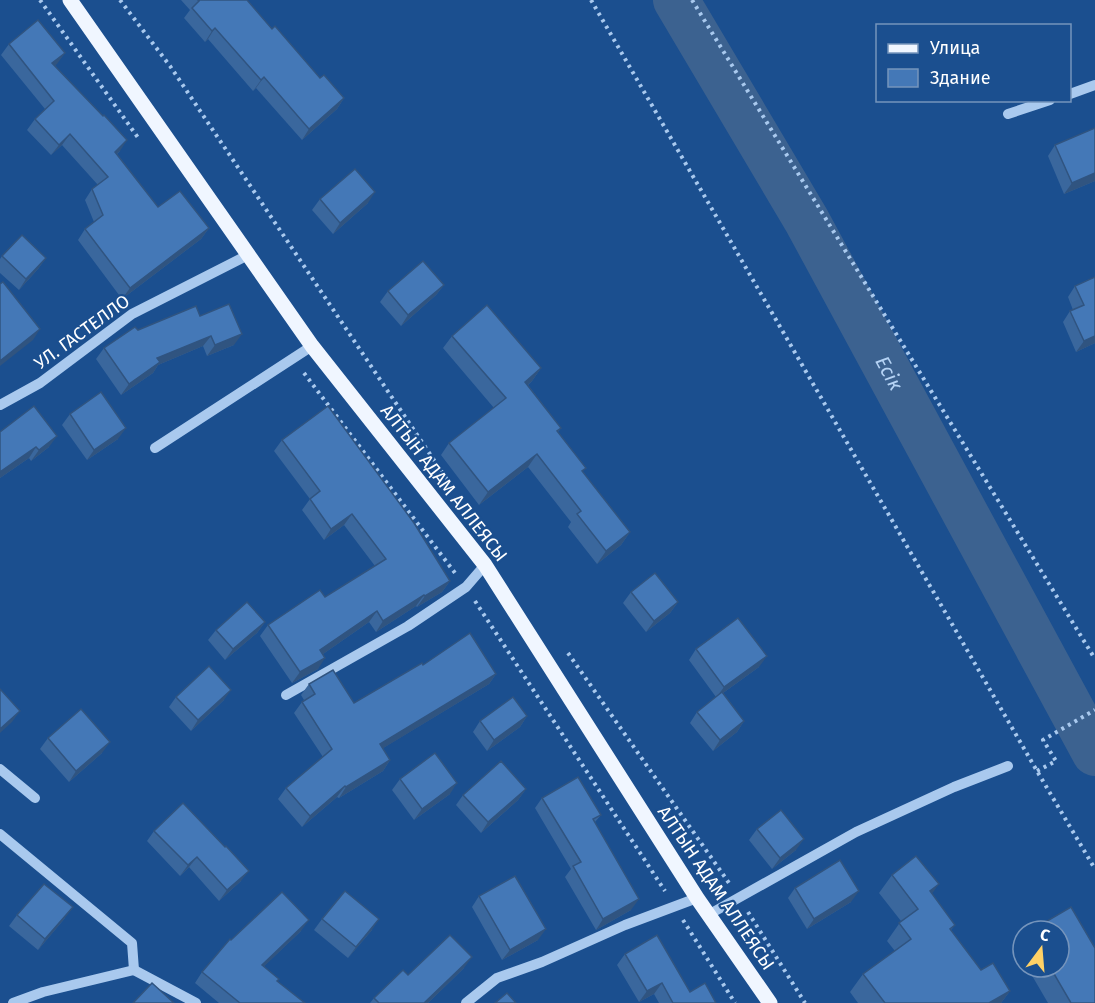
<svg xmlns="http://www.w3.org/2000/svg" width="1095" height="1003" viewBox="0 0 1095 1003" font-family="'Fira Sans',sans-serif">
	<rect width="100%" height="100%" fill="#1b4f8f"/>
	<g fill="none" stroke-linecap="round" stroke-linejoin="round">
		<path stroke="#3c6290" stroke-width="46" id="s1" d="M 676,0 L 807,221 L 1095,753"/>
		<g stroke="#a9c9ee" stroke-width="4" stroke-dasharray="3 4.5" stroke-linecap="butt">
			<polyline points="40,0 139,139"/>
			<polyline points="120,0 170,66 452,487"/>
			<polyline points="591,0 1037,771 1095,869"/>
			<polyline points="692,0 1095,659"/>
			<polyline points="304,373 455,573"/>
			<polyline points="475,601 665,891"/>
			<polyline points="568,653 729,883"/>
			<polyline points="1037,771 1056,761 1043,740 1095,710"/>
			<polyline points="748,912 805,1003"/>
			<polyline points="683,920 735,1003"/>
		</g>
		<g stroke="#a9c9ee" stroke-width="10">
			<polyline points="1070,94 1095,85"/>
			<polyline points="1008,114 1050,100"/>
			<polyline points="0,405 40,383 132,314 248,255"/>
			<polyline points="155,448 312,346"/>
			<polyline points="286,695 408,626 466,587 485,565"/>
			<polyline points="0,769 35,798"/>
			<polyline points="0,834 132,943 134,970"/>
			<polyline points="708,915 856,832 954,787 1008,766"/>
			<polyline points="134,970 196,1003"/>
			<polyline points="13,1003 43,992 134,970"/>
			<polyline points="466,1003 497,978 542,962 625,925 697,898"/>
		</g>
		<polyline stroke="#f0f6ff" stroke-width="15" points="70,0 312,346 485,565 697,898 770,1003"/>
	</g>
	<g fill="#3a679d">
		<polygon points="181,0 247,0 272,29 320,78 344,98 337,109 302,140 256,88 253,91 208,39 205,42 184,18 190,10"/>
		<polygon points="9,44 65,53 55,65 120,151 117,154 158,207 209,228 201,239 122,299 78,240 85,229 94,222 85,200 92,189 98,185 62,145 51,155 27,130 35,119 45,109 1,55"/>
		<polygon points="1055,145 1095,181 1064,194 1048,156"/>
		<polygon points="320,199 368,203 333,234 312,210"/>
		<polygon points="2,256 46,258 38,269 19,290 0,273 0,259"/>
		<polygon points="1095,277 1095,343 1076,352 1063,322 1070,311 1073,310 1068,297 1075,286"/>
		<polygon points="444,285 436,295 401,326 380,302 388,291"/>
		<polygon points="200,316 234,345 207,356 203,346 158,365 153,373 121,395 96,359 104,348 138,330"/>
		<polygon points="452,336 541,368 532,381 528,385 561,428 558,432 583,472 630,532 621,545 597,564 568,527 571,522 528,467 479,505 441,455 449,443 494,408 443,348"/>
		<polygon points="70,414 118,439 87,460 62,425"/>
		<polygon points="0,432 49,447 31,461 29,458 0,478"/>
		<polygon points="282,440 450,581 442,592 417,607 416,606 376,632 369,622 323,654 318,669 292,683 260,636 268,625 325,597 375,566 344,525 324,540 302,510 310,499 274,451"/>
		<polygon points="631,592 678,602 670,613 646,632 623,603"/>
		<polygon points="265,622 257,633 225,660 208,640 216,630"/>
		<polygon points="696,649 759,667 723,693 744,721 737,732 713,751 690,723 697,712 716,697 689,660"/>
		<polygon points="423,665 496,674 489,684 383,748 390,760 383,771 339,798 337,797 302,827 278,799 286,788 323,757 294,713 302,702 304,700 301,695 309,684 354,703"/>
		<polygon points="176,697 224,700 191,731 169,707"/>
		<polygon points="527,716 520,727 487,751 473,732 480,721"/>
		<polygon points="48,738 102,753 69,782 40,749"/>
		<polygon points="400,779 450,794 414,820 392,790"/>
		<polygon points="526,789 518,800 481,833 456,805 463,795"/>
		<polygon points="542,798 601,815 595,822 631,910 596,930 565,877 571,869 535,808"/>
		<polygon points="757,829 796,850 772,869 749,840"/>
		<polygon points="154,831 241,881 219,901 189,867 180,876 147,841"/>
		<polygon points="892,875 932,894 955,925 951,930 981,970 1010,991 1001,1003 858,1003 850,992 863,974 895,951 887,941 901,921 879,893"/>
		<polygon points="795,888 851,902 807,929 788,898"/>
		<polygon points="479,896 538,940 502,960 472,907"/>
		<polygon points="17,915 65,918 38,950 9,926"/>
		<polygon points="322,919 372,930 348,958 314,930"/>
		<polygon points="301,931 264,966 277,981 305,1003 219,1003 195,983 202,972 231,940"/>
		<polygon points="1023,941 1023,961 1017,950"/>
		<polygon points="625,954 690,992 716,1003 659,1003 654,994 639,1002 617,965"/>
		<polygon points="1027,967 1059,967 1095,1003 1048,1003"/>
		<polygon points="464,968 428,1003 370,1003 374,998 408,975"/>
	</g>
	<g fill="#305480">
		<polygon points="215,28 208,39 205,42 212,31"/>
		<polygon points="65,53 57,64 45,74 52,63"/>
		<polygon points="264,77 256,88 253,91 261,80"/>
		<polygon points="344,98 337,109 302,140 309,129"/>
		<polygon points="70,134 62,145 51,155 59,145"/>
		<polygon points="127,140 120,151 107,162 115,152"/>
		<polygon points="1095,173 1095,181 1064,194 1072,183"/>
		<polygon points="375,192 368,203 333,234 340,223"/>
		<polygon points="209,228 201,239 122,299 130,288"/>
		<polygon points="46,258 38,269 19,290 26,279"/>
		<polygon points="444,285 436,295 401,326 408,315"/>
		<polygon points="40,329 33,340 0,366 0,361"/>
		<polygon points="242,334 234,345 207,356 215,345"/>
		<polygon points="211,336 203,346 158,365 153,373 121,395 129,384 157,358"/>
		<polygon points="1095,336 1095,343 1076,352 1084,341"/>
		<polygon points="541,368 532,381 516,395 525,382"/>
		<polygon points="126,428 118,439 87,460 94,450"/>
		<polygon points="57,436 49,447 31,461 39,450"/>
		<polygon points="36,447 29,458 0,478 0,472"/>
		<polygon points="537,454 528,467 479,505 488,492"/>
		<polygon points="352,514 344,525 324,540 331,529"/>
		<polygon points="630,532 621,545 597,564 606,551"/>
		<polygon points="450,581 442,592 417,607 425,596"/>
		<polygon points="424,595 416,606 376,632 383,621"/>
		<polygon points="678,602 670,613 646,632 654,621"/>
		<polygon points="377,611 369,622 313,661 320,650"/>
		<polygon points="265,622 257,633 225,660 233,649"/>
		<polygon points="767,656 759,667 716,698 724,687"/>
		<polygon points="325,658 318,669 292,683 300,672"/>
		<polygon points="496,674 489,684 372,755 380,744"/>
		<polygon points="231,690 224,700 191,731 198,720"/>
		<polygon points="20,711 12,722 0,733 0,729"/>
		<polygon points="527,716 520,727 487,751 494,740"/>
		<polygon points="744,721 737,732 713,751 720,740"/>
		<polygon points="110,742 102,753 69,782 76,771"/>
		<polygon points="390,760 383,771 339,798 346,787"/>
		<polygon points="457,783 450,794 414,820 422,809"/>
		<polygon points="345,786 337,797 302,827 310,816"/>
		<polygon points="526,789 518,800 481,833 488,822"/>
		<polygon points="804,839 796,850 772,869 780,858"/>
		<polygon points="197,857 189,867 180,876 188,865"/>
		<polygon points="249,871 241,881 219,901 227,890"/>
		<polygon points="939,884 926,902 930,891"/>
		<polygon points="859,891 851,902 807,929 814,919"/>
		<polygon points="639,899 631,910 596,930 603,919"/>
		<polygon points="73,907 65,918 38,950 45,939"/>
		<polygon points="379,919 372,930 348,958 356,947"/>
		<polygon points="309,920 301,931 254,976 262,965"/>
		<polygon points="546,929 538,940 502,960 510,950"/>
		<polygon points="472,957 464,968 428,1003 424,1003"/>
		<polygon points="662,983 654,994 639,1002 647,991"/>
		<polygon points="1010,991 1001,1003 989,1003"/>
	</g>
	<g fill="#4478b7" stroke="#305480" stroke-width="1.5">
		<polygon points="198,0 247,0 272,29 275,26 320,78 324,75 344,98 309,129 264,77 261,80 215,28 212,31 192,8 199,1"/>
		<polygon points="38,20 65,53 52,63 103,116 104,115 127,140 115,152 158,207 180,191 209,228 130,288 85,229 103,215 92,189 108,177 70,134 59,145 35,119 54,101 9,44"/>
		<polygon points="1095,128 1095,173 1072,183 1055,145"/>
		<polygon points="355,169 375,192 340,223 320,199"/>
		<polygon points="22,235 46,258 26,279 2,256"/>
		<polygon points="423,261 444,285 408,315 388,291"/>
		<polygon points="1095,277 1095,336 1084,341 1070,311 1084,305 1075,286"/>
		<polygon points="3,282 40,329 0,361 0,284"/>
		<polygon points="229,304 242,334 215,345 211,336 157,358 160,362 129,384 104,348 135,327 138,330 196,306 200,316"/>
		<polygon points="487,305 541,368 525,382 561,428 557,431 586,468 582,471 630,532 606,551 577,514 581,511 537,454 488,492 449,443 506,398 452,336"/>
		<polygon points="101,392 126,428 94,450 70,414"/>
		<polygon points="34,406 57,436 39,450 36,447 0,472 0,432"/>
		<polygon points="328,406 414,523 450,581 425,596 424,595 383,621 377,611 320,650 325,658 300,672 268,625 320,590 325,597 386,559 352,514 331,529 310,499 320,491 282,440"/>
		<polygon points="655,573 678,602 654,621 631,592"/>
		<polygon points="247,602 265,622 233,649 216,630"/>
		<polygon points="738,618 767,656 724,687 696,649"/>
		<polygon points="470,633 496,674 380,744 390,760 346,787 345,786 310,816 286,788 332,749 302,702 315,694 309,684 333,670 354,703 422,663 423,665"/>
		<polygon points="209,666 231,690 198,720 176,697"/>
		<polygon points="0,689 20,711 0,729"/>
		<polygon points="722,692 744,721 720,740 697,712"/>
		<polygon points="513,697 527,716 494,740 480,721"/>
		<polygon points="81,709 110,742 76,771 48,738"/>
		<polygon points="435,753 457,783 422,809 400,779"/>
		<polygon points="501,761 526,789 488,822 463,795"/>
		<polygon points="578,777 601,815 593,819 639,899 603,919 573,866 581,862 542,798"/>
		<polygon points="183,803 225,847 226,846 249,871 227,890 197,857 188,865 154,831"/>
		<polygon points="781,810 804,839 780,858 757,829"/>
		<polygon points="916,856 939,884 930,891 955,925 950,929 981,970 993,963 1010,991 989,1003 885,1003 863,974 911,939 899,923 918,909 892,875"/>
		<polygon points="840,860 859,891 814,919 795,888"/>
		<polygon points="515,876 546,929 510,950 479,896"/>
		<polygon points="44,884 73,907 45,939 17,915"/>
		<polygon points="345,891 379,919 356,947 322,919"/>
		<polygon points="282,892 309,920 262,965 279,979 277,981 305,1003 240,1003 202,972 230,939 231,940"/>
		<polygon points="1071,907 1095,948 1095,1003 1071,1003 1050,967 1059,967 1059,931 1030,931"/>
		<polygon points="450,935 472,957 424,1003 379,1003 374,998 403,970 408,975"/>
		<polygon points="657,935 690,992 705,983 716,1003 673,1003 662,983 647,991 625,954"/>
		<polygon points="152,983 174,1003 133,1003"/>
		<polygon points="507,993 516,1003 495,1003"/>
	</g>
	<g text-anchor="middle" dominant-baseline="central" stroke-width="4.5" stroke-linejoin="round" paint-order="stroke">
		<g font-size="18" fill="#fff" stroke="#1b4f8f">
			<text transform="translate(82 332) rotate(-36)">УЛ. ГАСТЕЛЛО</text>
			<text transform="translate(444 483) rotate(52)">АЛТЫН АДАМ АЛЛЕЯСЫ</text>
			<text transform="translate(716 888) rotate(56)">АЛТЫН АДАМ АЛЛЕЯСЫ</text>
		</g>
		<g font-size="20" font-style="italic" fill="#b5d3f5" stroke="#1b4f8f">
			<text stroke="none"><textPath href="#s1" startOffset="430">Есік</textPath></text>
		</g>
	</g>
	<rect x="876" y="24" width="195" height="78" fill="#1b4f8f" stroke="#7695bc" stroke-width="1.5"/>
	<rect x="888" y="44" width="30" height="9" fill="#f0f6ff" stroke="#7695bc" stroke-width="1.5"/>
	<text x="930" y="54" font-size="18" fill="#ffffff">Улица</text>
	<rect x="888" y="69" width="30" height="18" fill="#4478b7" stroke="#7695bc" stroke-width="1.5"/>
	<text x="930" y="84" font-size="18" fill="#ffffff">Здание</text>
	<g transform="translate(1041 949) rotate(16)"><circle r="28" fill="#1b4f8f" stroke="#7695bc" stroke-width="1.5"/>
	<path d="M0-4.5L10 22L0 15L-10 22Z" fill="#ffd166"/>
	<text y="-9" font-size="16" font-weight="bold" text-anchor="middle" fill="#ffffff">С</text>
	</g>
</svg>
